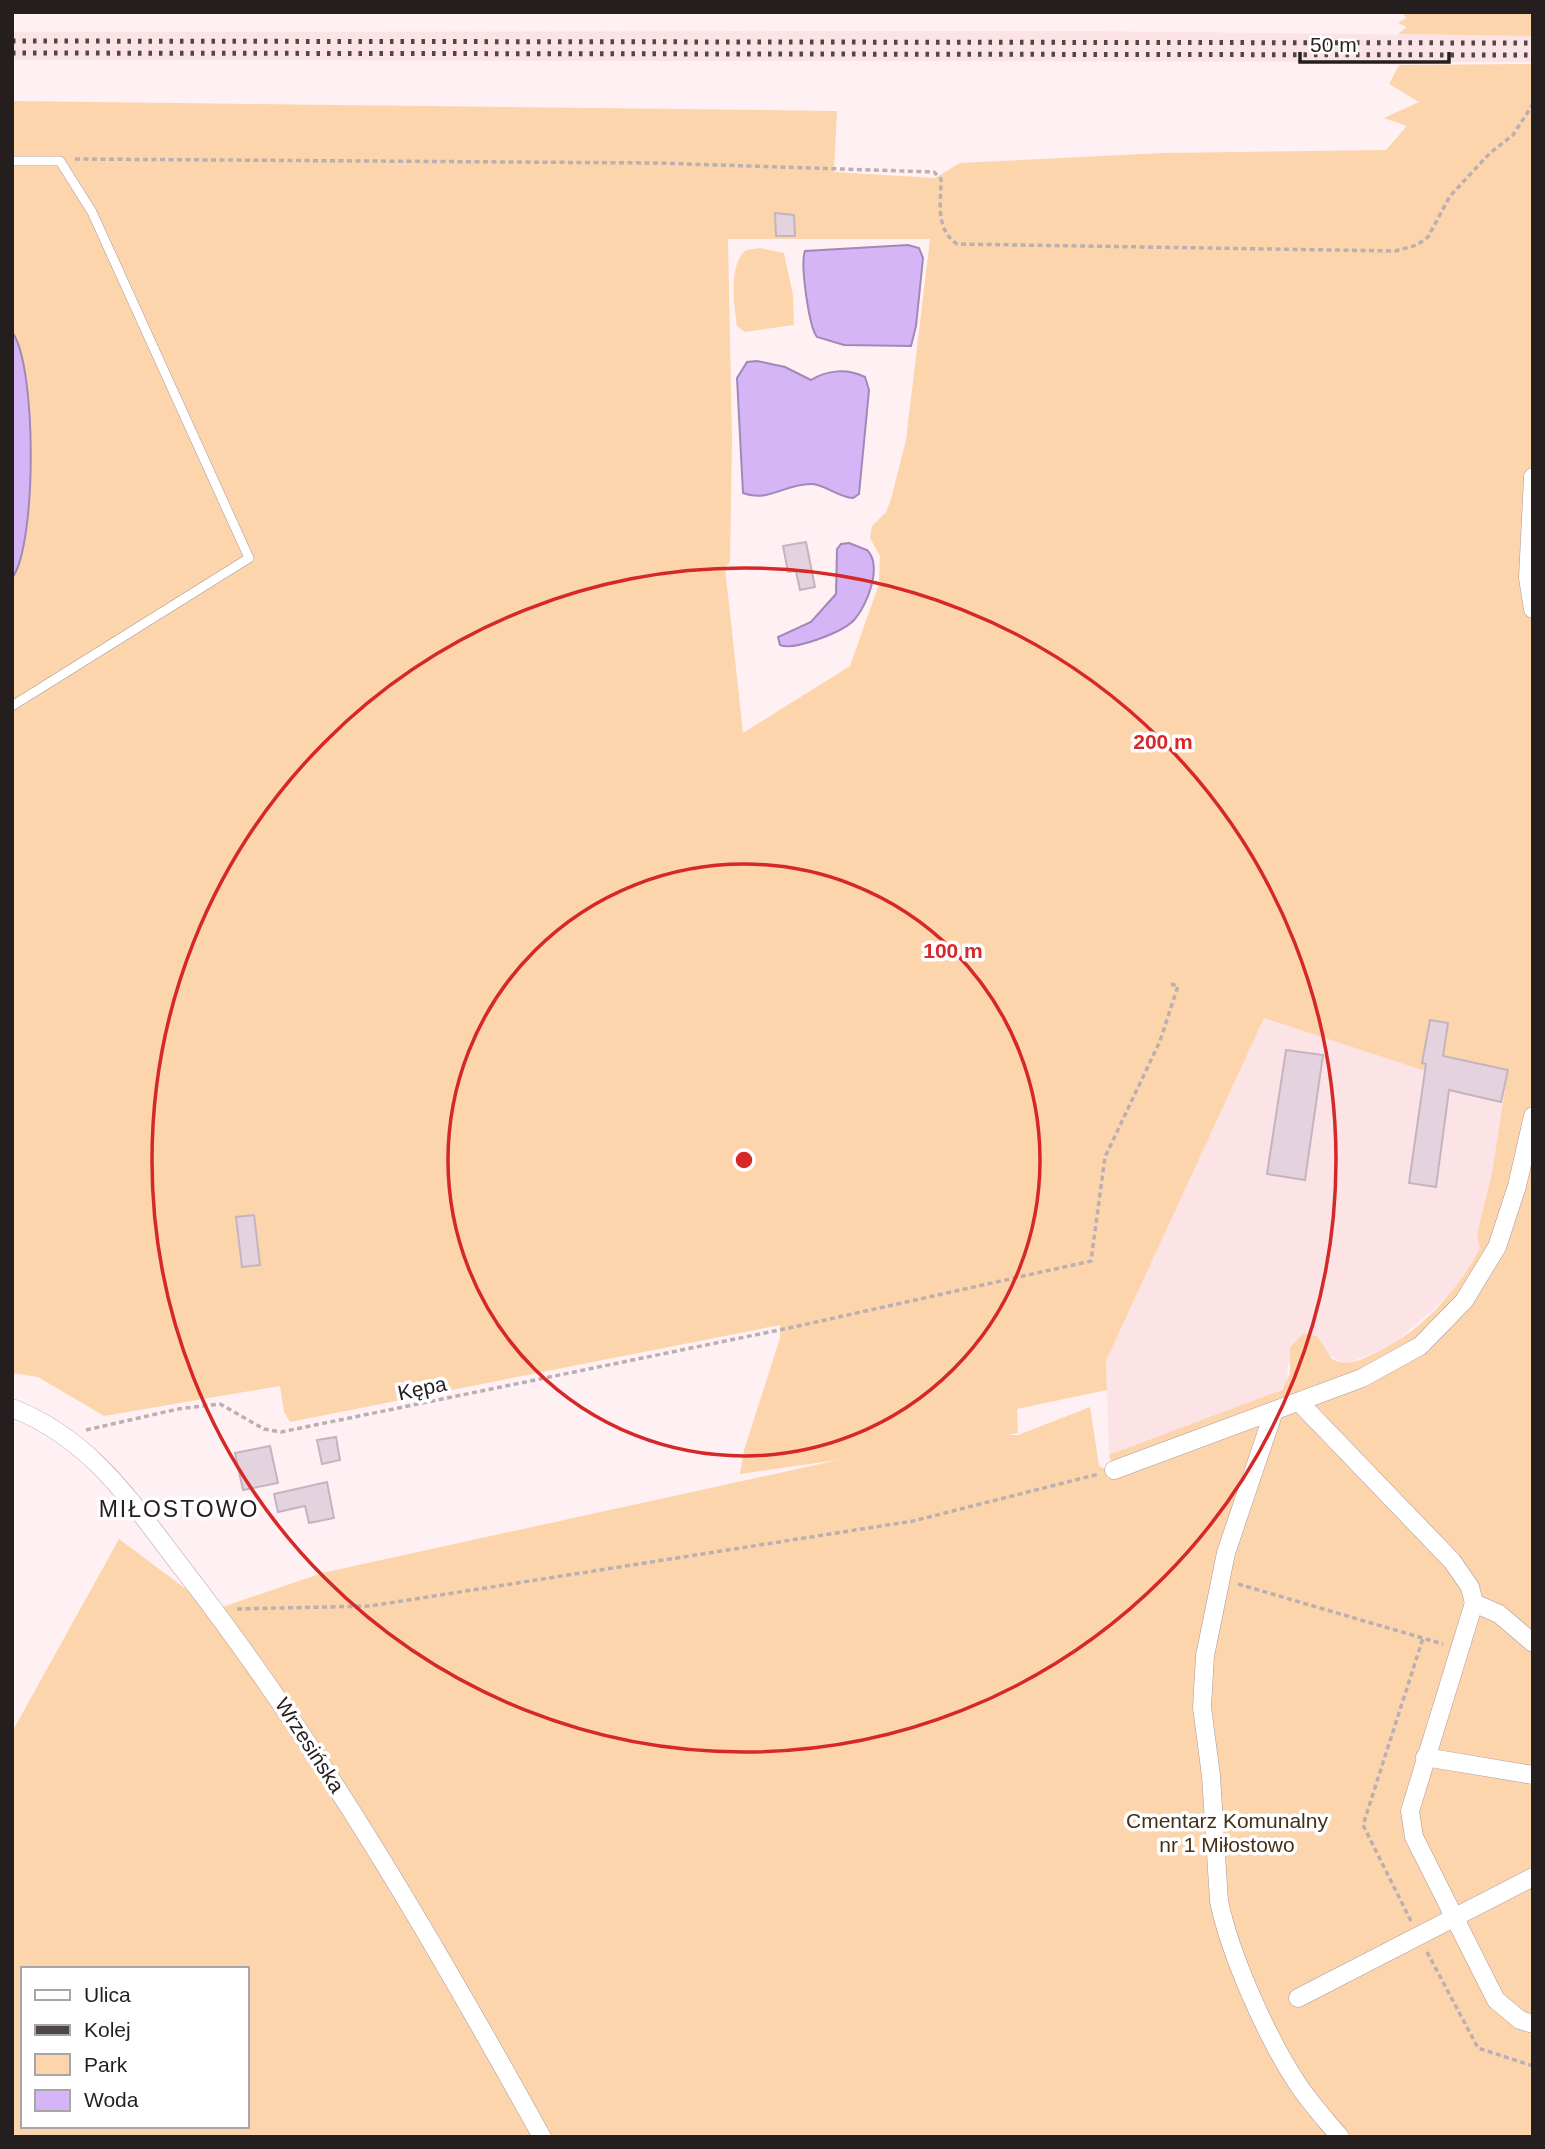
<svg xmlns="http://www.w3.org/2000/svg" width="1545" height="2149" viewBox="0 0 1545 2149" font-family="Helvetica,sans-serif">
	<rect width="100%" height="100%" fill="#fff1f3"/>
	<g fill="#fbe3e6">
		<polygon points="1080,31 1533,36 1533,62 12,60 12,32"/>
		<polygon points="1264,1018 1425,1071 1465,1060 1508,1070 1481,1248 1451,1293 1393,1345 1346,1364 1327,1354 1317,1336 1303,1334 1288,1364 1287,1383 1275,1394 1109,1455 1106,1361"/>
	</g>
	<g fill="#fcd5ad" fill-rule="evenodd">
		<polygon points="1402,12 1533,12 1533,36 1398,34 1407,27 1398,23 1406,18"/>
		<path d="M 1533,64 L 1533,2137 L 12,2137 L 12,1732 L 119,1539 L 214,1610 L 322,1573 L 838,1460 L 740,1474 L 744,1450 L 780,1338 L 780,1325 L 290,1422 L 284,1412 L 280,1386 L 104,1416 L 38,1377 L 12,1373 L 12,101 L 837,111 L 834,172 L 935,178 L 960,163 L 1162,153 L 1386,150 L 1407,126 L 1384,118 L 1419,102 L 1389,84 L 1399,65 ZM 728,239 L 930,239 L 906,440 L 891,499 L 886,512 L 872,526 L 870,538 L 880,556 L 879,584 L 850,666 L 743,733 L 725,567 L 730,562 L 732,440 ZM 1264,1018 L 1425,1071 L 1461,1076 L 1465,1061 L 1508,1070 L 1492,1173 L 1477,1235 L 1480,1248 C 1456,1293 1420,1333 1373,1354 C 1358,1361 1348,1367 1332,1359 L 1317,1336 L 1303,1334 L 1290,1347 L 1290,1374 L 1282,1390 L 1109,1455 L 1115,1474 L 1099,1466 L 1090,1407 L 1018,1435 L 1007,1435 L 1018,1433 L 1017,1409 L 1107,1390 L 1106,1361 ZM 23,1969 L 247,1969 L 247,2126 L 23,2126 Z"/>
		<path d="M 760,248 L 784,253 L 793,295 L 794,325 L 745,332 L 737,326 C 734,305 728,265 746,250 Z"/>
	</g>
	<g fill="#d6b5f7" stroke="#a188b6" stroke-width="2">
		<path d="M 908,245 L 919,248 L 923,258 L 916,326 L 911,346 L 844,345 L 817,337 C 809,327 800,264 805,251 Z"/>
		<path d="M 12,332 C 37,364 37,546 12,578 Z"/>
		<path d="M 757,361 L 785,367 L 811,380 C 827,370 847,368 865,377 L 869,390 L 859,494 L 853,498 C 838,497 826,485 812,484 C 786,483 768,503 743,493 L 737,378 L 747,362 Z"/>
		<path d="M 849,543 L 867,550 C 883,566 867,606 854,620 C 843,632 794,651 780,645 L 778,637 L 811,622 L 836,594 L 837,549 L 841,544 Z"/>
	</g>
	<g fill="#e4d3df" stroke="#c4b4bf" stroke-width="2">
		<polygon points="775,213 794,215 795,236 776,236"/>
		<polygon points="806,542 815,587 800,590 796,571 788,572 783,546"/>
		<polygon points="1430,1020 1448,1023 1443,1056 1508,1070 1501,1102 1449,1090 1436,1187 1409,1183 1426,1064 1422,1063"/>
		<polygon points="1286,1050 1323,1055 1305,1180 1267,1174"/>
		<polygon points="254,1215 260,1265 242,1267 236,1217"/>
		<polygon points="336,1437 340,1460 322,1464 317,1440"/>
		<polygon points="270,1446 278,1483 243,1490 235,1453"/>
		<polygon points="327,1482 334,1518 309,1523 305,1506 278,1512 274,1494"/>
	</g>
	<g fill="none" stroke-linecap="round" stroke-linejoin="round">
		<defs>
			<polyline id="lane" points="12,161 60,161 92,212 249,558 12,706"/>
			<g id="street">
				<polyline points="1533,477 1528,578 1533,609"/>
				<polyline points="1299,1402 1452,1561 1470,1587 1474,1603 1499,1614 1533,1643"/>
				<path d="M 12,1408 C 94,1440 134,1506 186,1573 C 322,1749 434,1942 542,2137"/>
				<path d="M 1274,1411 L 1226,1553 L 1205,1656 L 1202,1707 L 1211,1776 L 1219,1901 C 1230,1955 1268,2040 1299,2086 C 1311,2104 1326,2120 1340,2137"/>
				<polyline points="1114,1470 1362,1378 1420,1346 1464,1301 1497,1247 1517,1186 1533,1116"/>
				<polyline points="1474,1603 1410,1811 1414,1837 1496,2000 1520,2020 1533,2024"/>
				<polyline points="1425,1757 1533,1775"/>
				<polyline points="1298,1998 1533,1877"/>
			</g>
		</defs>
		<use href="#lane" stroke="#ab979a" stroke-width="10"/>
		<use href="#street" stroke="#ab979a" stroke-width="19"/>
		<g stroke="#bbb0b1" stroke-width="3.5" stroke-dasharray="5 3.5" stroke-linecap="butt">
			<path d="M 75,159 L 657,163 L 934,172 L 941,179 C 941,203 935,229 957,244 L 1395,251 L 1417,245 L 1428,237 L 1450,196 L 1490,153 L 1513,135 L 1533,104"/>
			<polyline points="86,1430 178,1409 220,1404 264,1429 281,1432 789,1328 1091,1261 1105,1157 1160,1041 1178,986 1171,984"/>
			<polyline points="1238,1584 1443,1644"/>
			<polyline points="237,1609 370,1606 913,1521 1099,1474"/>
			<polyline points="1411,1921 1363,1825 1423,1638"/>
			<polyline points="1427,1952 1478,2048 1533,2066"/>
		</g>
		<use href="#lane" stroke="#fff" stroke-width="9"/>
		<use href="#street" stroke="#fff" stroke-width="18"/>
		<g stroke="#4e4647" stroke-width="5" stroke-dasharray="3.5 7" stroke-linecap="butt">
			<polyline points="12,41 1533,43"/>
			<polyline points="12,53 1533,55"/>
		</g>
	</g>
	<g fill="none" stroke="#d62828" stroke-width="3.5">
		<circle cx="744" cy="1160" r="296"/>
		<circle cx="744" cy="1160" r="592"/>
	</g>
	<g text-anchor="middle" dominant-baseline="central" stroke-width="7" stroke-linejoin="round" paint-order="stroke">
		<g font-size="21" fill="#251e1f" stroke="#fff">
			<text transform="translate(422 1388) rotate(-12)">Kępa</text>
			<text transform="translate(310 1745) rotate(57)">Wrzesińska</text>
		</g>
		<g font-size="21" fill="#463016" stroke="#fff">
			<text x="1227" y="1820">Cmentarz Komunalny<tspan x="1227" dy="24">nr 1 Miłostowo</tspan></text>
		</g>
		<g font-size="23" letter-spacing="2" fill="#251e1f" stroke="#fff">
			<text x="179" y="1509">MIŁOSTOWO</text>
		</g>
	</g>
	<circle cx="744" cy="1160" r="10" fill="#d62828" stroke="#fff" stroke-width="3.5"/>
	<g font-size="21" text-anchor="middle" font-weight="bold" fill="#d62828" stroke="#fff" stroke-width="7" stroke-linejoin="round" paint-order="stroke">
		<text x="1163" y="749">200 m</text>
		<text x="953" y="958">100 m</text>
	</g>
	<rect width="1545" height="2149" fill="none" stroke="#251e1f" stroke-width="28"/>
	<rect x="21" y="1967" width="228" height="161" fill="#ffffff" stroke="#a8a5a5" stroke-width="2"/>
	<rect x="35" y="1990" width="35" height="10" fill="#ffffff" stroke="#a8a5a5" stroke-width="2"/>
	<text x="84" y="2002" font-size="21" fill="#251e1f">Ulica</text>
	<rect x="35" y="2025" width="35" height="10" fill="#4e4647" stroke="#a8a5a5" stroke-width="2"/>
	<text x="84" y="2037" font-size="21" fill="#251e1f">Kolej</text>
	<rect x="35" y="2054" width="35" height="21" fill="#fcd5ad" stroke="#a8a5a5" stroke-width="2"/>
	<text x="84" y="2072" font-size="21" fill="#251e1f">Park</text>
	<rect x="35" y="2090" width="35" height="21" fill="#d6b5f7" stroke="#a8a5a5" stroke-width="2"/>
	<text x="84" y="2107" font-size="21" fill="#251e1f">Woda</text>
	<path d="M1300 52v10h149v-10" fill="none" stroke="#251e1f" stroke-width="3.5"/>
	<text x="1310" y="52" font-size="21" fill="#251e1f" stroke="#ffffff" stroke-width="5" paint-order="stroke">50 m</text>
</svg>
